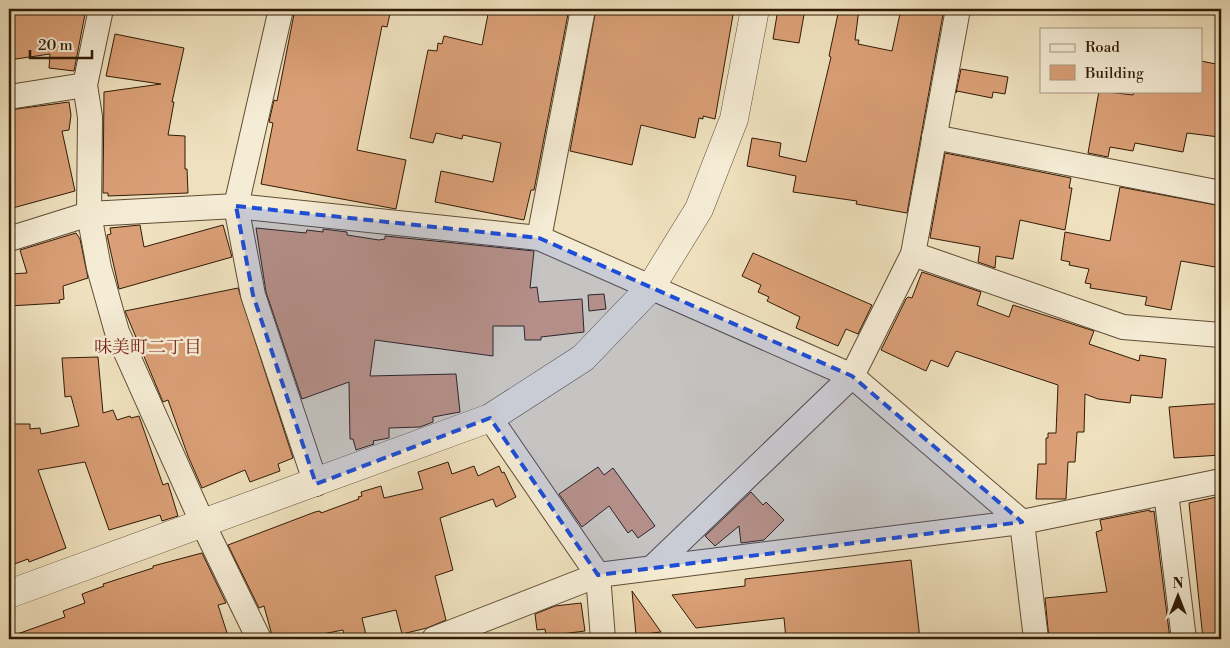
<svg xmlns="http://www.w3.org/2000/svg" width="1230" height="648" viewBox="0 0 1230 648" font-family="'Libre Bodoni','Noto Serif JP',serif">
	<rect width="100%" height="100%" fill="#efe1be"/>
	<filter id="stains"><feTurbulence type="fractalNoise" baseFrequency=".004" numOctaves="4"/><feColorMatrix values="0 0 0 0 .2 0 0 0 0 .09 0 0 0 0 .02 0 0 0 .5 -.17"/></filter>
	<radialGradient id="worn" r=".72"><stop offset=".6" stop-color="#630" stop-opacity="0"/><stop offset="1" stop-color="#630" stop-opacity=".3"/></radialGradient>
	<g fill="#da9f76" stroke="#301b05">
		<polygon points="9,9 86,9 74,71 49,68 50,54 9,60"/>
		<polygon points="295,9 391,9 387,27 382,26 357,150 406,160 396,209 261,184 273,123 269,122 274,100 277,101"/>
		<polygon points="489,9 569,9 534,190 531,190 524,220 435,202 441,171 493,182 501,143 463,135 462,139 436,133 433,143 410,138 428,50 437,51 438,43 442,44 444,36 482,45"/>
		<polygon points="596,9 734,9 715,119 703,116 703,119 699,118 695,138 641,125 632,165 570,151"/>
		<polygon points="778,9 805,9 799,43 773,39"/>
		<polygon points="839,9 859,9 855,40 859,40 858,44 892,51 901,9 944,9 907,213 856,204 857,201 793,192 796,176 747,166 752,138 781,143 779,156 806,162 831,57 829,56"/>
		<polygon points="115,34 184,48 172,102 174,102 168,135 185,136 185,169 187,169 188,193 108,196 108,193 103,193 104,92 161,84 106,76"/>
		<polygon points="1201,61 1221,65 1221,134 1219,137 1187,133 1183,152 1135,143 1133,151 1110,147 1108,157 1088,153 1099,91 1133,95 1134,91 1201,91"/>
		<polygon points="961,69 1008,77 1005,94 993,92 992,98 957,91 956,93"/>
		<polygon points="69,102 71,115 69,130 62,131 75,191 9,209 9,110"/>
		<polygon points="945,153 1071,178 1069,188 1072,188 1065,230 1020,220 1013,259 996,256 995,268 978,262 980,247 930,238"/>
		<polygon points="1120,187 1221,206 1221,268 1181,261 1171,310 1145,305 1147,297 1090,288 1091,284 1085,283 1089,269 1069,265 1070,262 1061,260 1065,232 1110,241"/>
		<polygon points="140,225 144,247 223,225 232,257 119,289 107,235 111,234 110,228"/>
		<polygon points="256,228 306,233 307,230 323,232 323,229 347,232 347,235 379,240 385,239 385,236 534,251 530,288 537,287 539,302 582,299 584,332 541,337 541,340 525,340 524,326 493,326 493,356 375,340 370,376 456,374 460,412 433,417 433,422 420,427 389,428 389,438 373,441 374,444 356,450 353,439 350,439 349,382 302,399 266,292"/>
		<polygon points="76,233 80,239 88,278 63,286 64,299 59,300 60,303 9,306 9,274 27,273 20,250"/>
		<polygon points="753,253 872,305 858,334 846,329 838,346 796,328 800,317 767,301 769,297 758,292 761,285 742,276"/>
		<polygon points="922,272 981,292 977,305 1009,317 1013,305 1094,331 1089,344 1139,361 1140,355 1166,359 1162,398 1131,395 1130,403 1098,399 1085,394 1084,432 1077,432 1075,462 1068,462 1066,499 1036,499 1038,464 1046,464 1046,438 1048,438 1048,433 1056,433 1058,385 956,351 948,367 931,360 926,371 881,350 906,299 908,297 912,298"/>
		<polygon points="238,288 293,458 278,464 280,471 250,482 245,470 202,488 188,456 168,400 163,402 125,311"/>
		<polygon points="604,294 606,309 589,311 588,295"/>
		<polygon points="98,357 103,413 113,410 117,420 130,416 131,418 139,416 163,485 168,483 178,516 162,521 160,515 109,530 85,462 38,470 66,548 29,562 28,559 9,566 9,424 30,424 30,429 40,428 41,434 79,426 71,396 65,397 62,358"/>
		<polygon points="1211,404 1221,404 1221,455 1174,458 1169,407"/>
		<polygon points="448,462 452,474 474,466 478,476 499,466 502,473 504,472 516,497 496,507 493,499 440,518 453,570 435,576 446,620 427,628 402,634 396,610 362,618 366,635 347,639 345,639 343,630 297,639 273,639 264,606 259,608 228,545 315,512 320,511 321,513 359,499 358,497 362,496 361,492 381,486 384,498 423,489 418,472"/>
		<polygon points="598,467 604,475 613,468 655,526 638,538 632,530 628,533 609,506 582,527 559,494"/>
		<polygon points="751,492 763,505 766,502 784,520 764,540 741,543 739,526 715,546 705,536"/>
		<polygon points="1221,496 1221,639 1203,639 1189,503"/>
		<polygon points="1150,510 1150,512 1154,511 1170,639 1140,639 1140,635 1095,639 1049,639 1045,598 1107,592 1096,532 1102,530 1100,520"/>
		<polygon points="202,553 226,603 218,605 229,639 9,639 9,637 65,617 63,611 85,603 82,594 104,586 103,584 153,568 153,566"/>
		<polygon points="911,560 920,639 786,639 784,618 696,628 672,595 745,586 745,579"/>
		<polygon points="632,591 661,632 636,635"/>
		<polygon points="581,603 585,631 546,636 545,629 537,630 535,614 555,606"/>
	</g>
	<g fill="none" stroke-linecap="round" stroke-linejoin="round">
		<defs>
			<g id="minor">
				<polyline points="101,9 85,85 90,117 89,214 99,268 117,332 203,524 259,639"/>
				<polyline points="281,9 236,206 253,295 316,484"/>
				<polyline points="9,97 85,85"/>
				<polyline points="934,137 1221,193"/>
				<polyline points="539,238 583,9"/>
				<polyline points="9,239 89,214 236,206 539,238 852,376 1022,522 1036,639"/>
				<polyline points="913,254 1123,327 1221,335"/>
				<polyline points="490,418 598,575 603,639"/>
				<polyline points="1166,493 1184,639"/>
				<polyline points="653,567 852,376 913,254 958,9"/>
				<polyline points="434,639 598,575 1022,522 1221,481"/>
			</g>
			<polyline id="tertiary" points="9,594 490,418 583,358 651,287 699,209 734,119 755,9"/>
		</defs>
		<use href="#minor" stroke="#604c33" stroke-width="26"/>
		<use href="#tertiary" stroke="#604c33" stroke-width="29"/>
		<use href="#minor" stroke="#f5ecd5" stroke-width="24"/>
		<use href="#tertiary" stroke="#f5ecd5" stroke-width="28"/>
	</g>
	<path fill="#1d4ed8" fill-opacity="0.2" stroke="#1d4ed8" stroke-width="4" stroke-dasharray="10 6" stroke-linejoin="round" d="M 236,206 L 539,238 L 852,376 L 1022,522 L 598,575 L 490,418 L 316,484 L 253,295 Z"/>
	<g text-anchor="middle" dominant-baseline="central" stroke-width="5" stroke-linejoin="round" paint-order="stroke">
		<g font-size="18" fill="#7a1f14" stroke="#f5ecd5">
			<text x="148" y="347">味美町二丁目</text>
		</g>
	</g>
	<rect width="1230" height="648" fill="none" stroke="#efe1be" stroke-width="30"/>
	<rect x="10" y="10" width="1210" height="628" fill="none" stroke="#301b05" stroke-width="2.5"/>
	<rect x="15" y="15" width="1200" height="618" fill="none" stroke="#301b05"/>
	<rect x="1040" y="28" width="162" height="65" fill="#f5ecd5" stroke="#a69882"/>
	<rect x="1050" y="44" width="25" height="8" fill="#f5ecd5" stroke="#a69882"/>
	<text x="1085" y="52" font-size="15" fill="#301b05">Road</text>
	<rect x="1050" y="65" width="25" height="15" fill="#da9f76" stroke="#a69882"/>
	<text x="1085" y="78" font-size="15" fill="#301b05">Building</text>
	<g transform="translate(1178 596)" stroke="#f5ecd5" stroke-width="4" paint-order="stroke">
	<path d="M0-4L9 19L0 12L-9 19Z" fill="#301b05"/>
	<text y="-8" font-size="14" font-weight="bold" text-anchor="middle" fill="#301b05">N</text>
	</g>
	<path d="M30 50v8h62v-8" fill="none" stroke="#301b05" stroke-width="2.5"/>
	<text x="38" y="50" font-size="15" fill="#301b05" stroke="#f5ecd5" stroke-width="4" paint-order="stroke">20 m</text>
	<rect width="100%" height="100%" filter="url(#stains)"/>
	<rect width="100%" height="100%" fill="url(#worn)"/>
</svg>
